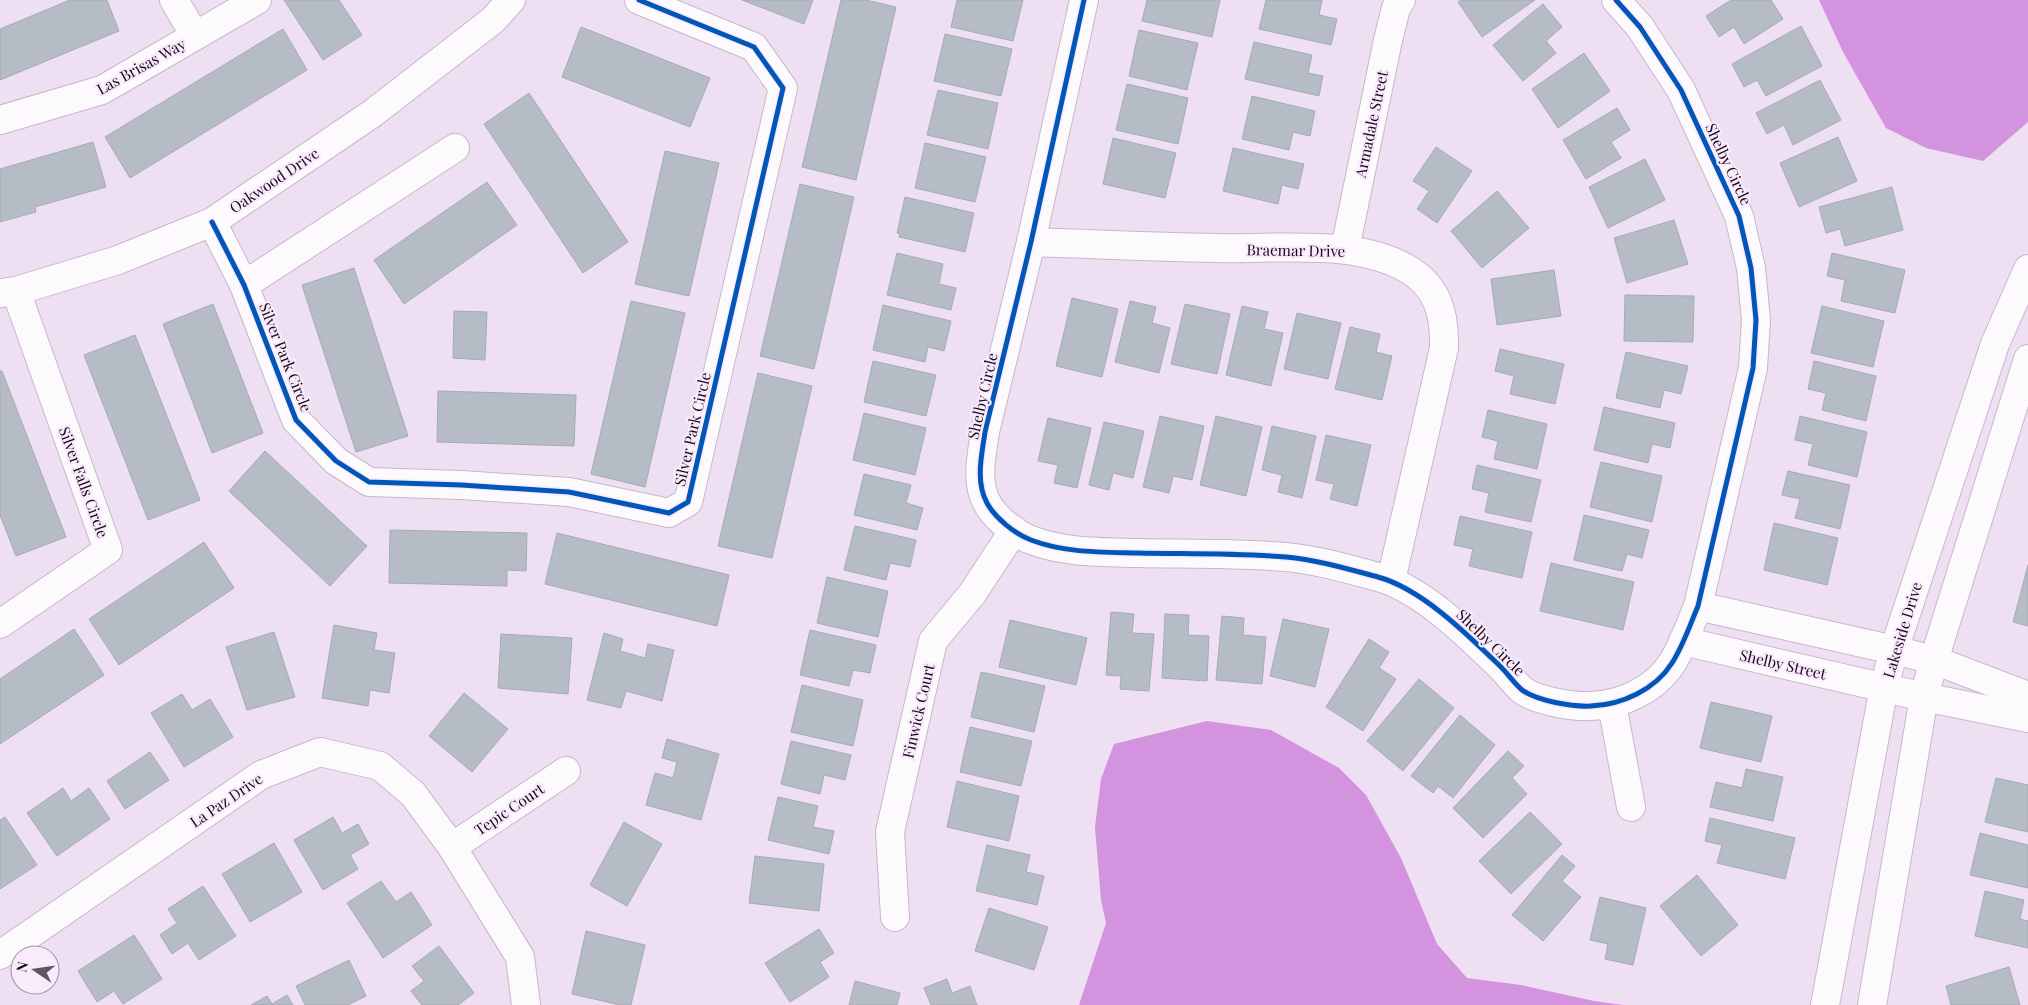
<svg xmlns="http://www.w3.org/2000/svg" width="2028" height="1005" viewBox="0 0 2028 1005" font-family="'Playfair Display',serif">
	<rect width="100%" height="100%" fill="#efdff2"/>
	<g fill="#d393de">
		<polygon points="1819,0 2028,0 2028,122 1983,161 1926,148 1886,128 1843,52"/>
		<polygon points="1207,721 1271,730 1339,768 1366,795 1401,858 1437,944 1467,978 1521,985 1594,1001 1623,1005 1079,1005 1106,923 1101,900 1095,827 1101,779 1114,744"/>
	</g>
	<g fill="#b6bcc5" stroke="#a4abb4">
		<polygon points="70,0 107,0 119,31 0,80 0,29"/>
		<polygon points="284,0 339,0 362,35 323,60"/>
		<polygon points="742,0 813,0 804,24"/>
		<polygon points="841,0 866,0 896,7 856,180 802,167"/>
		<polygon points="957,0 1023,0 1013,41 951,27"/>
		<polygon points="1147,0 1220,0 1212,37 1142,21"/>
		<polygon points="1266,0 1322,0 1319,15 1337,19 1331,45 1259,29"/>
		<polygon points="1461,0 1535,0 1482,37 1458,2"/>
		<polygon points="1731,0 1771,0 1783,19 1744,44 1734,27 1719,37 1706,16"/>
		<polygon points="1543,4 1562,27 1546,41 1556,53 1523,81 1493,45"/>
		<polygon points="1801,26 1822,66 1766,96 1757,80 1744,87 1732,64"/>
		<polygon points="581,27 710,78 690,127 562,77"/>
		<polygon points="283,29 307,70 130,178 105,137"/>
		<polygon points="1139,30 1198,43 1187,90 1129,76"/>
		<polygon points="945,34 1012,49 1001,96 934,81"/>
		<polygon points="1254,42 1312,55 1308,73 1323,76 1319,96 1245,79"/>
		<polygon points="1584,53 1610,91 1558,128 1532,89"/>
		<polygon points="1820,80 1841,120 1793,145 1784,125 1767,134 1756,113"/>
		<polygon points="1127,84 1188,98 1178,144 1116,130"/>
		<polygon points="938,90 998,103 988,149 927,135"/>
		<polygon points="529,93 628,242 583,273 484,124"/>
		<polygon points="1252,96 1315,111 1310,136 1293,132 1289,150 1242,139"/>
		<polygon points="1617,108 1630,130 1611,142 1621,158 1586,179 1563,140"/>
		<polygon points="1838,137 1857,181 1799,207 1780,163"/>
		<polygon points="1113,138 1176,153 1165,198 1103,184"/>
		<polygon points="93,142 106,187 35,207 36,212 0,222 0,169"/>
		<polygon points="925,143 986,157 975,202 915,188"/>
		<polygon points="1436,147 1472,171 1437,223 1417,209 1429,191 1413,181"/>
		<polygon points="1233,148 1304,164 1298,189 1282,185 1278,204 1223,191"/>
		<polygon points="665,151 719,163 689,296 635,284"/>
		<polygon points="1645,159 1665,200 1608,228 1589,187"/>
		<polygon points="487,182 517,225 404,304 374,260"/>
		<polygon points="800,184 854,197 814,369 760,356"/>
		<polygon points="1892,187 1903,230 1845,246 1840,229 1826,233 1819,207"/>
		<polygon points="1497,191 1529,228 1482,268 1451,231"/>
		<polygon points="905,197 974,213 965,252 899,237 900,234 897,233"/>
		<polygon points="1674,220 1688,264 1627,283 1614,238"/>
		<polygon points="897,253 943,264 939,284 956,288 951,310 887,295"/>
		<polygon points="1832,253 1905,270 1895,313 1841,301 1845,280 1827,276"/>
		<polygon points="354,268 408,436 356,452 302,285"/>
		<polygon points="1554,270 1561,316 1497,325 1491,279"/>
		<polygon points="1625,295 1694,296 1693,342 1624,341"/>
		<polygon points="1072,298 1118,309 1102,377 1056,366"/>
		<polygon points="631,301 685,313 645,487 591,474"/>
		<polygon points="1130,301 1156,307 1152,323 1170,328 1159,373 1115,362"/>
		<polygon points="213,304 263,433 212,453 163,324"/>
		<polygon points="1185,304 1230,314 1217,374 1171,364"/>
		<polygon points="883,305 951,321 944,351 928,347 925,362 873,350"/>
		<polygon points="1242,306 1268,312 1264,329 1283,333 1271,386 1226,375"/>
		<polygon points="1822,306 1884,321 1873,367 1811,353"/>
		<polygon points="454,311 487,312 485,360 453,358"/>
		<polygon points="1297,313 1341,323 1328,379 1284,369"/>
		<polygon points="1350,327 1380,334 1376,352 1392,356 1382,400 1335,389"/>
		<polygon points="135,335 200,500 148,520 84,355"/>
		<polygon points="1500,349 1564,364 1555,404 1510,394 1514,376 1495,371"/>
		<polygon points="1626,352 1688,366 1681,394 1664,390 1660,408 1616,398"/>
		<polygon points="873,361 936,375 926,416 864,402"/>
		<polygon points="1814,361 1876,376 1866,421 1822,410 1826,393 1808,389"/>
		<polygon points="0,371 2,371 66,537 16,556 0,515"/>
		<polygon points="758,373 812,386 772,558 718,546"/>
		<polygon points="438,391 576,395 574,446 437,442"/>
		<polygon points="1604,407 1675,423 1670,448 1652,444 1648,463 1594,450"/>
		<polygon points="1488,410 1547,424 1537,469 1494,459 1498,441 1482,437"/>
		<polygon points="864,413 926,428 915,475 853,460"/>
		<polygon points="1160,416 1204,426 1192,480 1173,476 1169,493 1143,487"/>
		<polygon points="1216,416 1262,427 1246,496 1200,485"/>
		<polygon points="1800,416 1867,432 1857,477 1808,465 1813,444 1795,440"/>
		<polygon points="1048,418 1091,428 1077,488 1054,483 1058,465 1038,461"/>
		<polygon points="1104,422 1144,431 1133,478 1113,473 1109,490 1089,485"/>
		<polygon points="1272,426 1316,436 1302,498 1278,492 1282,475 1262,470"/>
		<polygon points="1326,435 1371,445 1357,506 1330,499 1334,484 1316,480"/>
		<polygon points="265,451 367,546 330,586 229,491"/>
		<polygon points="1601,462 1662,476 1652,522 1590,507"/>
		<polygon points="1477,465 1541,480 1531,522 1485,512 1489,493 1472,489"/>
		<polygon points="1788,471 1850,485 1840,529 1795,518 1800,499 1782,495"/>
		<polygon points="864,474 911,485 906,503 923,508 917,530 854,515"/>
		<polygon points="1584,515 1649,530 1642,558 1627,554 1622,571 1574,560"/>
		<polygon points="1460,516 1532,532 1522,578 1469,566 1473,549 1454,545"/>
		<polygon points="1774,523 1838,538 1827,585 1764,570"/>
		<polygon points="855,526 916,540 910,567 890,563 886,580 844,570"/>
		<polygon points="390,530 527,533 526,571 507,570 507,586 389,583"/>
		<polygon points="557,533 729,575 717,626 545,584"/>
		<polygon points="204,542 234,588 119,665 89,619"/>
		<polygon points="1551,563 1634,582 1623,630 1540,611"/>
		<polygon points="2028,565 2028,626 2013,622"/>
		<polygon points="827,577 888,591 878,637 817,623"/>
		<polygon points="1111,612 1134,614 1132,633 1154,634 1149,691 1120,689 1121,676 1106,675"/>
		<polygon points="1165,614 1189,615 1188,635 1209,636 1207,681 1162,678"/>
		<polygon points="1222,616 1244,618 1243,635 1266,637 1262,684 1216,680"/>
		<polygon points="1283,619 1329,629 1315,687 1270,676"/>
		<polygon points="1010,620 1087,638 1076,685 999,667"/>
		<polygon points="334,625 377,633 374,650 395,653 389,693 370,690 368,706 322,698"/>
		<polygon points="74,629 104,675 0,744 0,679"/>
		<polygon points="810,630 876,645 870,673 853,670 849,686 800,675"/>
		<polygon points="274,632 295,697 247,710 226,647"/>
		<polygon points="604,633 623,639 620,651 645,658 648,644 674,650 662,701 626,691 621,708 587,700"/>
		<polygon points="501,634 572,638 568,694 498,688"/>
		<polygon points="1369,639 1389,652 1379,668 1396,679 1363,731 1326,707"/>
		<polygon points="981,672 1045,686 1034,732 971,717"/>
		<polygon points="1419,679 1454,708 1403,771 1367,741"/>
		<polygon points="802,685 863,700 853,746 791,732"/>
		<polygon points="464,693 508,729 472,772 429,736"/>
		<polygon points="182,694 192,710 210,699 233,737 184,767 151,713"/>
		<polygon points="1711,702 1772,716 1761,762 1700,748"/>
		<polygon points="1460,715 1495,745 1453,798 1438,786 1433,793 1411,776"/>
		<polygon points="970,727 1032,741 1021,786 960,772"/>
		<polygon points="667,739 719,754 701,820 646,805 655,773 673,778 677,762 662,758"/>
		<polygon points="791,741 851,755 845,780 824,775 820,794 781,784"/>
		<polygon points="1508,751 1524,766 1512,778 1527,794 1483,838 1453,808"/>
		<polygon points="150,752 169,780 125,809 107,781"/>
		<polygon points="1746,769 1783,777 1773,821 1710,807 1716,782 1742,788"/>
		<polygon points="1996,778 2028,785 2028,832 1985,822"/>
		<polygon points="957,781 1019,796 1009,841 947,827"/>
		<polygon points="63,788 71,801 89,788 110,819 57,856 27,813"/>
		<polygon points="778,797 818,806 813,827 834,831 829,854 768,840"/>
		<polygon points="1530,812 1562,844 1511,894 1479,861"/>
		<polygon points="5,817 37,865 0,889 0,820"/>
		<polygon points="333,817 342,833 358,824 369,844 350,855 358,869 323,890 294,840"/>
		<polygon points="1710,818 1795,838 1785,879 1717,863 1722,845 1705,841"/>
		<polygon points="624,822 662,844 627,906 590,885"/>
		<polygon points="1980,833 2028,845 2028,888 1970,875"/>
		<polygon points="274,843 302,892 250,922 222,874"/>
		<polygon points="987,845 1030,855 1026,872 1044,876 1037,905 976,891"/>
		<polygon points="1562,855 1575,866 1562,881 1581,897 1543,941 1512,915"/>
		<polygon points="755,856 824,864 819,911 749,903"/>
		<polygon points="1697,875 1738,925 1701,956 1660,906"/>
		<polygon points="381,881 396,902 411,892 432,925 383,958 347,903"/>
		<polygon points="203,886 236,936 199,960 188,943 172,954 160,935 177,923 168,909"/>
		<polygon points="1985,891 2024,900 2020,919 2028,921 2028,948 1975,936"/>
		<polygon points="1600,897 1646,908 1633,965 1605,959 1608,944 1590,940"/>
		<polygon points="989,908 1048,927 1034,970 975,951"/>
		<polygon points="819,929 834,953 820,962 829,977 790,1002 765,963"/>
		<polygon points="586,931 645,945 631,1005 620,1005 572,994"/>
		<polygon points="134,935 162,979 123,1004 114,991 97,1002 78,971"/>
		<polygon points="439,946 474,993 458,1005 422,1005 411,991 424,981 412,966"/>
		<polygon points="349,960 366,996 348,1005 305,1005 296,986"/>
		<polygon points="2009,967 2020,1005 1951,1005 1946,986"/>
		<polygon points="947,979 952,993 970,986 977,1005 931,1005 924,988"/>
		<polygon points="855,981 900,993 897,1005 849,1005"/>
		<polygon points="287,995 293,1005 251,1005 267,996 272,1004"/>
	</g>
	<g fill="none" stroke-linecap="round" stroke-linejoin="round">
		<defs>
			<g id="minor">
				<polyline points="174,0 195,36"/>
				<path d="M 1084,0 L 1031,242 L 985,432 C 982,454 975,481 987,503 C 995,518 1015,534 1031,540 C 1065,553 1101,552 1138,553 C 1187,554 1237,553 1286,557 C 1318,560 1348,569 1378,577 C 1422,589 1468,635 1501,667 C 1508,674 1514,683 1522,690 C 1537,701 1573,707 1591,706 C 1621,705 1655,690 1672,663 C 1683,646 1690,625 1698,606 L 1753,368 L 1756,320 L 1751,268 L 1739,216 L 1681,90 L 1640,27 L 1616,0"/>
				<polyline points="0,120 102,90 257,0"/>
				<polyline points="212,222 244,285 296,420 336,461 369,482 461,485 569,492 669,513 688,502 783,88 754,47 639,0"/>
				<path d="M 1031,242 C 1093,244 1154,247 1216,248 C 1276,250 1352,238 1406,268 C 1438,286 1445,314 1444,348 L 1391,581"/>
				<polyline points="1345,249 1388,40 1396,8 1401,0"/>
				<polyline points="244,285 455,148"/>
				<polyline points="0,293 16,291 118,260 212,222 373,113 493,20 511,0"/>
				<polyline points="1698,606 1894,650 1934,660 2028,696"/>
				<polyline points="0,624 108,550 16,291"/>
				<polyline points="1683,641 1924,697 2028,718"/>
				<polyline points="1612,704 1631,807"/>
				<polyline points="452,847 566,771"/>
				<polyline points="895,917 890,832 933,641 972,594 1014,530"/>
				<polyline points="0,955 261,775 320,752 380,766 413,794 452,847 520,957 526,1005"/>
				<polyline points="1825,1005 1884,687 1894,650 1995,344 2028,269"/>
				<polyline points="1872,1005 1924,697 1934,660 2028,359"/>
			</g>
		</defs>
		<use href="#minor" stroke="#c6b8c8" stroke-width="30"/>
		<use href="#minor" stroke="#fdfafd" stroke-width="28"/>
		<defs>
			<g id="cycleway">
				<path d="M 1084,0 L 1031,242 L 985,432 C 982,454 975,481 987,503 C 995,518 1015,534 1031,540 C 1065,553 1101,552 1138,553 C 1187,554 1237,553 1286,557 C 1318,560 1348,569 1378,577 C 1422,589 1468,635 1501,667 C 1508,674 1514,683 1522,690 C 1537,701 1573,707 1591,706 C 1621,705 1655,690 1672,663 C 1683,646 1690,625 1698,606 L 1753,368 L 1756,320 L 1751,268 L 1739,216 L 1681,90 L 1640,27 L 1616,0"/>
				<polyline points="212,222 244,285 296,420 336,461 369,482 461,485 569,492 669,513 688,502 783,88 754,47 639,0"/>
			</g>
		</defs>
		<use href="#cycleway" stroke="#f9eafc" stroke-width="8"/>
		<use href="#cycleway" stroke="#0057b8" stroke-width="5"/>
	</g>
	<g text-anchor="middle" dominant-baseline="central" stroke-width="4.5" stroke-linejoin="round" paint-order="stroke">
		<g font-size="15" fill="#150817" stroke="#f9eafc">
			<text transform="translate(141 66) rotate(-29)">Las Brisas Way</text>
			<text transform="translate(1371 124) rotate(-78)">Armadale Street</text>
			<text transform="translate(1729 164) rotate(65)">Shelby Circle</text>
			<text transform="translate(274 180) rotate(-34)">Oakwood Drive</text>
			<text transform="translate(1296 250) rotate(1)">Braemar Drive</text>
			<text transform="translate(286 357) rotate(68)">Silver Park Circle</text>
			<text transform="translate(982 396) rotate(-77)">Shelby Circle</text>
			<text transform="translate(692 429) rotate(-77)">Silver Park Circle</text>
			<text transform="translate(84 482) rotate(70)">Silver Falls Circle</text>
			<text transform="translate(1902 630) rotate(-73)">Lakeside Drive</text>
			<text transform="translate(1491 642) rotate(44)">Shelby Circle</text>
			<text transform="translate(1783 664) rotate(13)">Shelby Street</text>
			<text transform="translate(918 711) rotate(-77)">Finwick Court</text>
			<text transform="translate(226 800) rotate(-34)">La Paz Drive</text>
			<text transform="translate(509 809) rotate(-34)">Tepic Court</text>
		</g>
	</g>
	<g transform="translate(35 970) rotate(283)"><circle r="24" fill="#f9eafc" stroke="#9e90a0"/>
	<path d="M0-4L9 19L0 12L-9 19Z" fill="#615364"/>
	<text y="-8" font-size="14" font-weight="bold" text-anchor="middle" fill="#150817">N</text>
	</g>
</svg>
